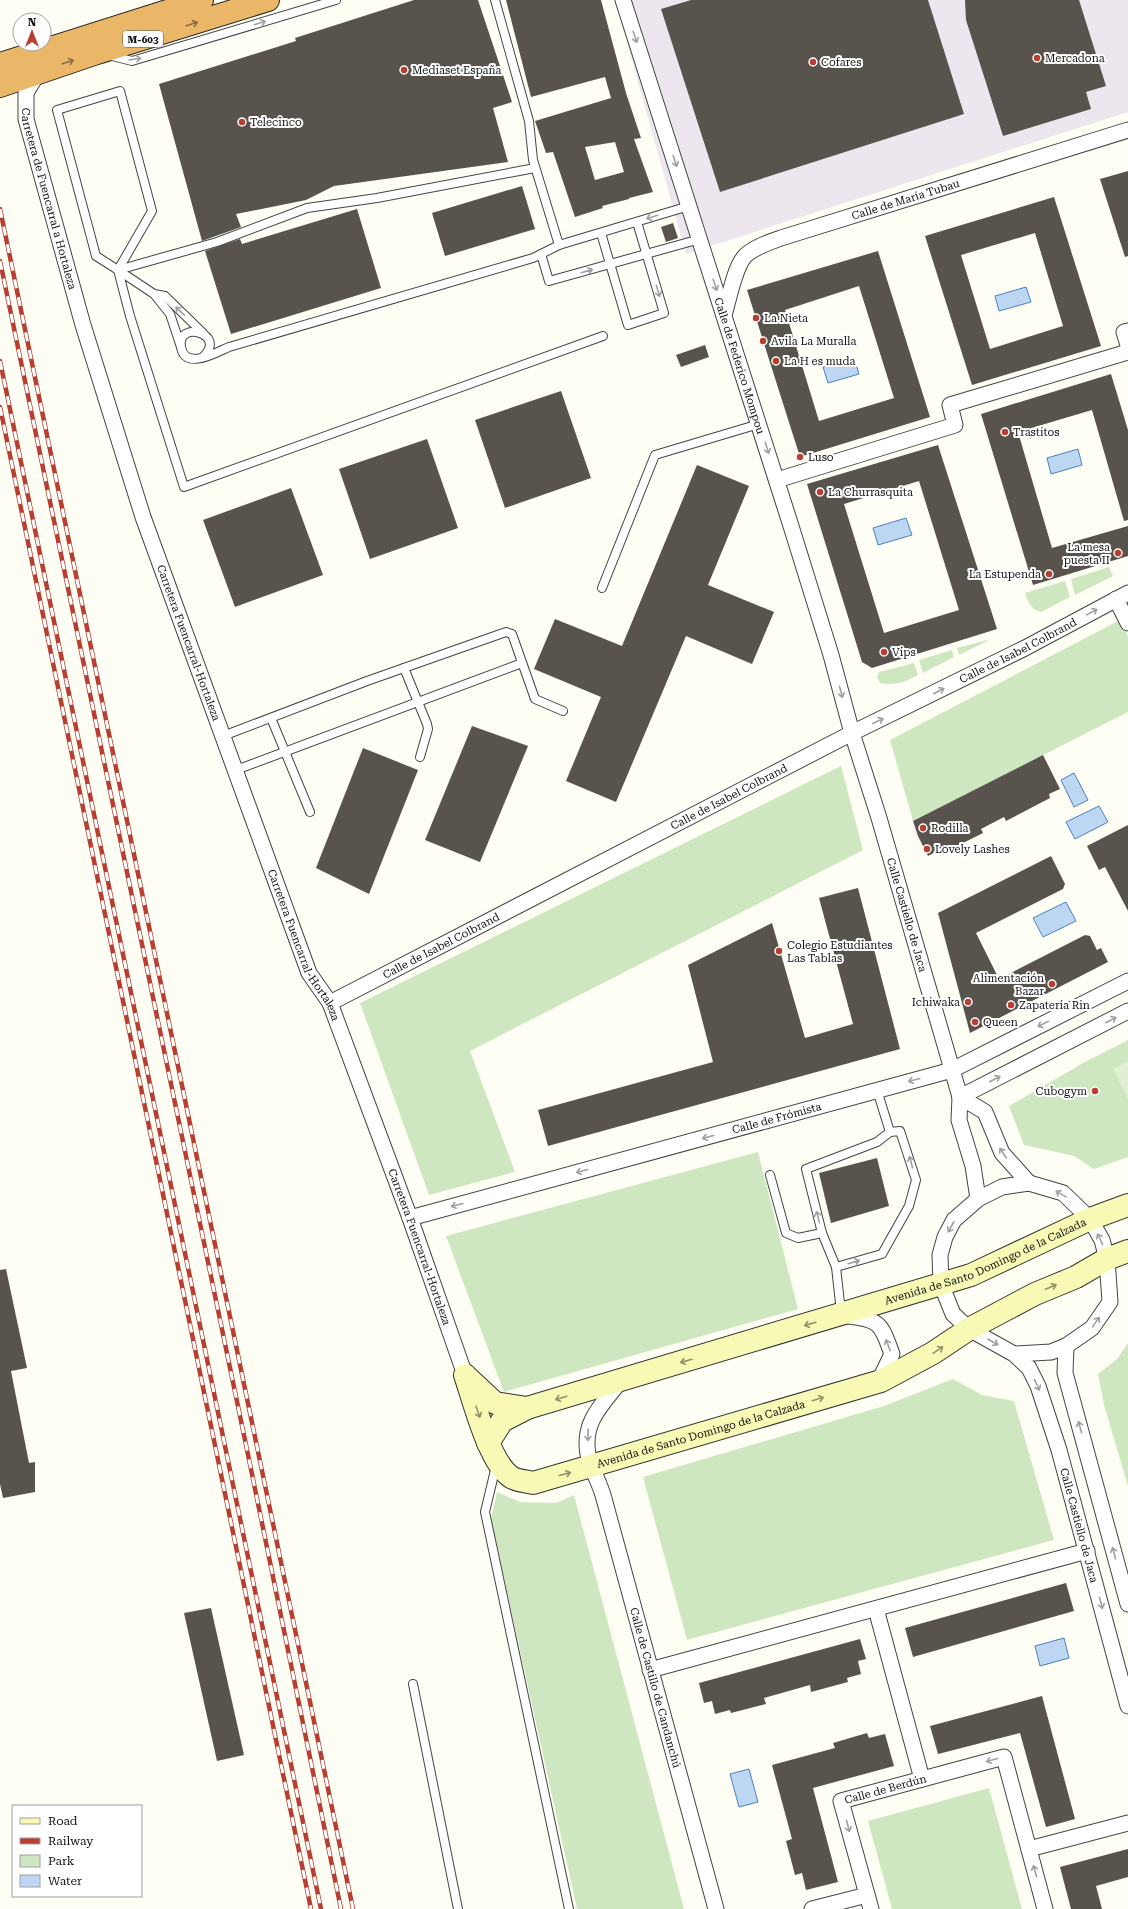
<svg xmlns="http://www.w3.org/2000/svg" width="1128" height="1909" viewBox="0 0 1128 1909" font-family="'Roboto Serif',serif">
	<rect width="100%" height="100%" fill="#fefef5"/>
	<polygon fill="#eee6ee" points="615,0 1128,0 1128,112 686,254"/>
	<g fill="#cfe7c0">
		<polygon points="1109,567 1113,576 1075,595 1071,579"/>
		<path d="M 1065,581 L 1070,597 L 1041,612 C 1031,609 1028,603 1025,593 Z"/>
		<polygon points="1120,620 1128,636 1128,712 913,821 890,740"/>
		<polygon points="991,639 959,655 957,648"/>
		<polygon points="952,650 954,657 923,673 919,660"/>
		<path d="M 914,663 L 918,675 C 905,682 895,686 880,683 L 877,677 L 879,672 Z"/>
		<polygon points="841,766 863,850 470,1051 515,1172 429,1195 360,1003"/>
		<polygon points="1128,1040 1128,1157 1094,1169 1074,1156 1024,1145 1009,1106 1083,1063"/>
		<polygon points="758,1152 798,1309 504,1392 446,1236"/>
		<polygon points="1128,1343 1128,1486 1104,1405 1098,1374 1117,1359"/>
		<polygon points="953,1379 982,1395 1014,1401 1054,1540 687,1640 643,1477 884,1406"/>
		<polygon points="497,1492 520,1502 556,1503 574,1495 684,1909 577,1909 491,1519"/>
		<polygon points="989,1788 1022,1909 892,1909 868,1821"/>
	</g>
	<polygon fill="#e0efd1" points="1128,1061 1128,1099 1113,1069"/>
	<g fill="#bdd7f2" stroke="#4981c4">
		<polygon points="1026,287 1031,302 999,311 995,296"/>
		<polygon points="854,358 859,374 828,383 823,367"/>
		<polygon points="1078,449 1082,465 1051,474 1047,458"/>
		<polygon points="906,518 912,535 878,545 873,528"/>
		<polygon points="1074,773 1088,800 1074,807 1061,780"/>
		<polygon points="1099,806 1108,822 1075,839 1066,822"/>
		<polygon points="1066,902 1076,921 1043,937 1033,918"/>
		<polygon points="1064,1638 1069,1658 1040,1666 1035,1646"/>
		<polygon points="749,1769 758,1802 739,1807 730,1774"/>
	</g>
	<g fill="#59534e" fill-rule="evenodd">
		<polygon points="414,0 478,0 512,102 493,108 508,162 334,186 306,200 236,214 241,227 202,241 159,84 296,41 295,38"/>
		<path d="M 506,0 L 601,0 L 626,93 L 641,138 L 634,139 L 653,192 L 629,198 L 629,199 L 602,206 L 603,208 L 575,217 L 553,152 L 546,153 L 535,121 L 611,98 L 605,77 L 531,97 ZM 615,142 L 624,172 L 595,180 L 585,147 Z"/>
		<polygon points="691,0 928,0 964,114 720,192 661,9"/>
		<polygon points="965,0 1079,0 1106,86 1086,92 1091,109 1003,136 966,20"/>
		<polygon points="1128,171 1128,256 1125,257 1100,179"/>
		<polygon points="522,186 535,229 445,256 432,213"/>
		<path d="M 1054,197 L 1101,346 L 972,385 L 925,236 ZM 1035,233 L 1063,326 L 990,349 L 961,255 Z"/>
		<polygon points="357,209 381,288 231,334 205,251 240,239 242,244"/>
		<polygon points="673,223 678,238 666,242 661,227"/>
		<path d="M 878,251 L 930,417 L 800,457 L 747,290 ZM 859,286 L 894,398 L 819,421 L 785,310 Z"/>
		<polygon points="705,345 709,357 681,367 676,355"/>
		<polygon points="1111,374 1128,430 1128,520 1124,521 1092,410 1018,432 1052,548 1128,526 1128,556 1033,585 981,414"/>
		<polygon points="561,391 591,478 505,508 475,420"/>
		<polygon points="427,439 458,528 370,559 339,469"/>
		<path d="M 938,445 L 997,629 L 872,668 L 862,662 L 807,484 ZM 919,481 L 959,610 L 884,633 L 844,504 Z"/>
		<polygon points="697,465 749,486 708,585 774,612 752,664 686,636 616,802 566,781 601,697 534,669 555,619 622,646"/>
		<polygon points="291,488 323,575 235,607 203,520"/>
		<polygon points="472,726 528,746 480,862 425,840"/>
		<polygon points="363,748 418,770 369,894 316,868"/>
		<polygon points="1043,755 1060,789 1049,794 1050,798 1006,821 1004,817 981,829 983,833 939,855 937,851 928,856 918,836 913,821"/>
		<polygon points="1128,825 1128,911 1105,867 1099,870 1087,846"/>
		<polygon points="1051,856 1065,884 1063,889 976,933 999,979 1085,935 1090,936 1097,950 1101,948 1108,962 970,1033 938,913"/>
		<polygon points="858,888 900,1049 548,1146 538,1110 713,1062 688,965 772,923 805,1038 853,1024 819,898"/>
		<polygon points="877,1158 889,1206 831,1223 819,1173"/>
		<polygon points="6,1269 27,1368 11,1371 29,1463 35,1462 35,1492 3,1498 0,1484 0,1270"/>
		<polygon points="1066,1583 1074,1611 913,1657 905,1628"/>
		<polygon points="211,1608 244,1755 217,1761 184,1613"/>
		<polygon points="860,1639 866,1659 858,1661 861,1674 847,1678 848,1682 811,1692 810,1685 764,1698 766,1704 731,1713 730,1710 715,1714 712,1701 704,1703 699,1683"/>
		<polygon points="1042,1696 1075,1819 1046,1827 1020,1733 938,1754 930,1726"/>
		<polygon points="867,1733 869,1738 885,1734 894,1766 813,1788 838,1882 806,1890 802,1873 795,1875 786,1841 792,1839 772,1765 835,1748 833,1743"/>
		<polygon points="1128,1849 1128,1877 1096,1886 1102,1909 1071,1909 1060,1867"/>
	</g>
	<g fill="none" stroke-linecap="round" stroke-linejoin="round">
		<defs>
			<g id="lane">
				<polyline points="495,0 529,121 533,160 559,245"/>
				<polyline points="108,55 132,61 336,0"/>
				<polyline points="601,233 628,325 664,313 637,222"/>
				<polyline points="541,254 549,281 700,239"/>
				<polyline points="118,270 217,242 307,208 377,198 535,168"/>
				<polyline points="154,294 170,314 181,347"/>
				<polyline points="203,333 165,296 154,294 118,270 152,211 120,91 57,110 96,256 118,270 130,316 184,487 603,336"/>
				<path d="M 203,357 C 228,333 176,320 181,347 C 185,371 217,352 229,347 L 533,258 L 559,245 L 689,206"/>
				<polyline points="602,588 655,455 759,424"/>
				<polyline points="404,668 427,724 428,729 420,757"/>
				<polyline points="271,718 310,812"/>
				<polyline points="223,736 367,681 506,632 512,634 535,699 563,711"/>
				<polyline points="236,770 522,663"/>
				<polyline points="770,1175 786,1233 798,1238 822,1233"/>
				<polyline points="836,1267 822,1233 806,1169 877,1142 890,1132"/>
				<polyline points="841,1312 836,1267 882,1254 909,1206 916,1180 900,1131 890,1132 877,1090"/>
				<polyline points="496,1466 485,1512 569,1909"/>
				<polyline points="413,1684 458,1909"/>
			</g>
			<g id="street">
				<path id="s1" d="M 623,0 L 791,526 L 831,655 L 852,733 L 879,818 L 960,1097 L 959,1120 L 973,1166 L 978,1199"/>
				<path id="s2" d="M 38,73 L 26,93 L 26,119 L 83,325 L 143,517 L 309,973 L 330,1003 L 410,1218 L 465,1375"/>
				<path id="s3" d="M 724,315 C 729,300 734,268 745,256 C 754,247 770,242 781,238 L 1128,130"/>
				<polyline points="1128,331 1124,332 1128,345"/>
				<polyline points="777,480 955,425 950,405 1128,352"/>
				<polyline points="1116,599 1128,623"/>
				<path id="s4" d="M 330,1003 L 852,733 L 1025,648 L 1128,593"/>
				<polyline points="960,1097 1128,1011"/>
				<polyline points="960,1097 985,1112 1002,1153 1029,1183"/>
				<path id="s5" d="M 410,1218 L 952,1070 L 1128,981"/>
				<path d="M 847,1316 C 880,1319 881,1324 892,1354 L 881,1377 L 881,1381"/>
				<polyline points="1066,1346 1065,1373 1128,1604"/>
				<path id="s6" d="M 1014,1354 L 1051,1352 L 1066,1346 L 1092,1328 L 1110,1302 L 1107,1259 L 1102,1240 L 1090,1219 L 1063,1193 L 1029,1183 L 1002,1187 L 978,1199 L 954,1220 L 945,1237 L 940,1255 L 941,1284 L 953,1314 L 969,1329 L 1014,1354 L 1029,1368 L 1038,1386 L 1059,1450 L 1128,1706"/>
				<path id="s7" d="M 622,1379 C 603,1404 582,1421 588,1454 C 591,1468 599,1482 603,1495 L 716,1909"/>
				<polyline points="876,1609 922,1779"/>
				<polyline points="650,1670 1087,1551"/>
				<polyline points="1029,1849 1128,1823"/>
				<polyline points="812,1909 867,1895"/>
				<path id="s8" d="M 871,1909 L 841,1801 L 1004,1757 L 1045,1909"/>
			</g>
			<g id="secondary">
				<path id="s9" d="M 465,1375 C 474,1401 489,1462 511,1477 C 517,1481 526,1481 533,1483 L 881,1381 L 933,1353 L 969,1329 L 1035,1294 L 1076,1277 L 1107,1259 L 1128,1251"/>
				<polyline points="468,1378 495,1403 527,1408"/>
				<path id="s10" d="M 488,1443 L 502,1421 L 527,1408 L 971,1275 L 1090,1219 L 1128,1205"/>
			</g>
			<g id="highway">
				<polyline points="0,64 202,0"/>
				<polyline points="0,86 97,53 268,0"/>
			</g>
		</defs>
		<use href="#lane" stroke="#444" stroke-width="10"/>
		<use href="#street" stroke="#444" stroke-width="17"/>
		<use href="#secondary" stroke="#333" stroke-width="24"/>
		<use href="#highway" stroke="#222" stroke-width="24"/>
		<use href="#lane" stroke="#fff" stroke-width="8"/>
		<use href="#street" stroke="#fff" stroke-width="15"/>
		<use href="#secondary" stroke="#f7f9b5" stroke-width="22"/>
		<use href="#highway" stroke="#eab667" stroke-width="22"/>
		<defs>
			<g id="rail">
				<polyline points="0,209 353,1909"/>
				<polyline points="0,261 245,1440 341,1909"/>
				<polyline points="0,361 321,1909"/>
				<polyline points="0,407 311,1909"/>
			</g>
		</defs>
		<use href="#rail" stroke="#b83e31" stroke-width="4.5"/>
		<use href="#rail" stroke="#fff" stroke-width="3" stroke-dasharray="9" stroke-linecap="butt"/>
	</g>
	<defs><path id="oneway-shaft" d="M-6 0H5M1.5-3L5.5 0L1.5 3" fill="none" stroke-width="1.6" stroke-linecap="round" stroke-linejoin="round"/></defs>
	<g stroke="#a0a0a0">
		<use href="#oneway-shaft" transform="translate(260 23) rotate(-17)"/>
		<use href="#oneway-shaft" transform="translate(635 37) rotate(72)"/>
		<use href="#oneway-shaft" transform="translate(135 59) rotate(-9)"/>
		<use href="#oneway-shaft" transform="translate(675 161) rotate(72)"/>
		<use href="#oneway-shaft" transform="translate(652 217) rotate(163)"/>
		<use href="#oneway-shaft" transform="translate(587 271) rotate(-16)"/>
		<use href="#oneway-shaft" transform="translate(715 285) rotate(72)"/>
		<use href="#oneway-shaft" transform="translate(658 291) rotate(73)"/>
		<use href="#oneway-shaft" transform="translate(180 311) rotate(-137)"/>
		<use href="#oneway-shaft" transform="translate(767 448) rotate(73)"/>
		<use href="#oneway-shaft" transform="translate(1092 612) rotate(-28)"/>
		<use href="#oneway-shaft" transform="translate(939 691) rotate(-27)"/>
		<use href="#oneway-shaft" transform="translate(841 692) rotate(75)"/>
		<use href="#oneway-shaft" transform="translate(878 721) rotate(-25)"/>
		<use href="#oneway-shaft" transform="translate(1111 1020) rotate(-27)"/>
		<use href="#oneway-shaft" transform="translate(1043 1024) rotate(153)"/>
		<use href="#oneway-shaft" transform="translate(995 1079) rotate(-27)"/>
		<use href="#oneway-shaft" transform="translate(914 1080) rotate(165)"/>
		<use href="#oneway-shaft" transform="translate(708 1137) rotate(165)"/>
		<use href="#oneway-shaft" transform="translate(1003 1153) rotate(-123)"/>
		<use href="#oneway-shaft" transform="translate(911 1162) rotate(-105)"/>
		<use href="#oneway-shaft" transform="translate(582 1171) rotate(165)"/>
		<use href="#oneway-shaft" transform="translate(1061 1194) rotate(-151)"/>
		<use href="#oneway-shaft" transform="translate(457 1205) rotate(165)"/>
		<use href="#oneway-shaft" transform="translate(818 1217) rotate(-104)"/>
		<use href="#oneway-shaft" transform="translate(951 1227) rotate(119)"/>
		<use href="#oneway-shaft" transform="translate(1100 1239) rotate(-115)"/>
		<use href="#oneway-shaft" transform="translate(854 1262) rotate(-16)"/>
		<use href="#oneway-shaft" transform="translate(1096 1322) rotate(-55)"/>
		<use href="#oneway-shaft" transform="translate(993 1342) rotate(30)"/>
		<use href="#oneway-shaft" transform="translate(888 1345) rotate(-111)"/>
		<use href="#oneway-shaft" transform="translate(1037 1385) rotate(64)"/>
		<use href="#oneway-shaft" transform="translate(1080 1427) rotate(-105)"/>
		<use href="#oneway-shaft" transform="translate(588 1435) rotate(92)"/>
		<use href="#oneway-shaft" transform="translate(1114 1553) rotate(-105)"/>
		<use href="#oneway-shaft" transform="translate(1101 1603) rotate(75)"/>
		<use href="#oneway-shaft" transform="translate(992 1760) rotate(165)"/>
		<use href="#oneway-shaft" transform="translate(848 1826) rotate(75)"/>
		<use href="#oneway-shaft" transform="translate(1035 1871) rotate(-105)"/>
	</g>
	<g stroke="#886c40">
		<use href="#oneway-shaft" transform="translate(192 24) rotate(-17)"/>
		<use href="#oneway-shaft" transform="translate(68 62) rotate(-18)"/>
	</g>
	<g stroke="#90916b">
		<use href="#oneway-shaft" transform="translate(1051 1287) rotate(-23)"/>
		<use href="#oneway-shaft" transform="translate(810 1324) rotate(164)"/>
		<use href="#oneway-shaft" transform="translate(938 1350) rotate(-34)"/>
		<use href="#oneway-shaft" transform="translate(686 1361) rotate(164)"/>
		<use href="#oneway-shaft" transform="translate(561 1398) rotate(163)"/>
		<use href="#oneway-shaft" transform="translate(818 1399) rotate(-17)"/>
		<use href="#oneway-shaft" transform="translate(478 1412) rotate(71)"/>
		<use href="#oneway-shaft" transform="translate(565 1474) rotate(-15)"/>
	</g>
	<g fill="#b83e31" stroke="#fff" stroke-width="1.5">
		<circle cx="1037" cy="58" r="4"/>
		<circle cx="813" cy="62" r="4"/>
		<circle cx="404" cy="70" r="4"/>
		<circle cx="242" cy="122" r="4"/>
		<circle cx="756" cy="318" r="4"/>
		<circle cx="763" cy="341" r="4"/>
		<circle cx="776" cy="361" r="4"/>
		<circle cx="1005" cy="432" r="4"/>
		<circle cx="800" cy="457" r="4"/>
		<circle cx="820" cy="492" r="4"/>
		<circle cx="1118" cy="553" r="4"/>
		<circle cx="1049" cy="574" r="4"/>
		<circle cx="884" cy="652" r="4"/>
		<circle cx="923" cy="828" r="4"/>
		<circle cx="927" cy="849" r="4"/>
		<circle cx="779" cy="951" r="4"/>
		<circle cx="1052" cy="984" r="4"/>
		<circle cx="968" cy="1002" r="4"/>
		<circle cx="1011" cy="1005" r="4"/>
		<circle cx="975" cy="1022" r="4"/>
		<circle cx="1095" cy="1091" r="4"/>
	</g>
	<g text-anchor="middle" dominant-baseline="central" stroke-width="4" stroke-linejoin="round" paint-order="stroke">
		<rect fill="#fff" stroke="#585858" stroke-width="1" x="123" y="31" width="40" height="16" rx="3"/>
		<g font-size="10" font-weight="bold" fill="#111">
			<text x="143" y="39">M-603</text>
		</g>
		<g font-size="11" fill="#111" stroke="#fff" text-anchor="start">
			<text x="1045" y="58">Mercadona</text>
			<text x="821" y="62">Cofares</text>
			<text x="412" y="70">Mediaset España</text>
			<text x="250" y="122">Telecinco</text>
			<text x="764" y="318">La Nieta</text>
			<text x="771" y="341">Avila La Muralla</text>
			<text x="784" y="361">La H es muda</text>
			<text x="1013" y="432">Trastitos</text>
			<text x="808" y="457">Luso</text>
			<text x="828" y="492">La Churrasquita</text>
			<text x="1110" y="547" text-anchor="end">La mesa<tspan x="1110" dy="13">puesta II</tspan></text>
			<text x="1041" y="574" text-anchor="end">La Estupenda</text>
			<text x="892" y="652">Vips</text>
			<text x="931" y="828">Rodilla</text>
			<text x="935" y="849">Lovely Lashes</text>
			<text x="787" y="945">Colegio Estudiantes<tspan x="787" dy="13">Las Tablas</tspan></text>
			<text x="1044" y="978" text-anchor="end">Alimentación<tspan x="1044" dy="13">Bazar</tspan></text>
			<text x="960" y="1002" text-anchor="end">Ichiwaka</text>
			<text x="1019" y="1005">Zapatería Rin</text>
			<text x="983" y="1022">Queen</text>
			<text x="1087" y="1091" text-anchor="end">Cubogym</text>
		</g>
		<g font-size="11" fill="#111" stroke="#fff">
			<text stroke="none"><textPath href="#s2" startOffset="132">Carretera de Fuencarral a Hortaleza</textPath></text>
			<text stroke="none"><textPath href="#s3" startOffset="234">Calle de María Tubau</textPath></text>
			<text stroke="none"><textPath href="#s1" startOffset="384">Calle de Federico Mompou</textPath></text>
			<text stroke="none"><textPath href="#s2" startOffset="598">Carretera Fuencarral-Hortaleza</textPath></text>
			<text stroke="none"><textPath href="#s4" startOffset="773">Calle de Isabel Colbrand</textPath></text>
			<text stroke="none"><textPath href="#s4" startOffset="449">Calle de Isabel Colbrand</textPath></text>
			<text stroke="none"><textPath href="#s1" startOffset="958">Calle Castiello de Jaca</textPath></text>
			<text stroke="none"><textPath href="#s2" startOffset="922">Carretera Fuencarral-Hortaleza</textPath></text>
			<text stroke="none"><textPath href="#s4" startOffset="125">Calle de Isabel Colbrand</textPath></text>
			<text stroke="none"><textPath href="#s5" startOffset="380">Calle de Frómista</textPath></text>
			<text stroke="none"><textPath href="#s2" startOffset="1246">Carretera Fuencarral-Hortaleza</textPath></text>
			<text stroke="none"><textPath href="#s10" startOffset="536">Avenida de Santo Domingo de la Calzada</textPath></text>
			<text stroke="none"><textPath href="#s9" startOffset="311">Avenida de Santo Domingo de la Calzada</textPath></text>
			<text stroke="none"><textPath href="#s6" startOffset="721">Calle Castiello de Jaca</textPath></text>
			<text stroke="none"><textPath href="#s7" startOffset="329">Calle de Castillo de Candanchú</textPath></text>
			<text stroke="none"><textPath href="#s8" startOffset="158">Calle de Berdún</textPath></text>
		</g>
	</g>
	<rect x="12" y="1805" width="130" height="92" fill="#ffffff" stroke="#a0a0a0"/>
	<rect x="20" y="1818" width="20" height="6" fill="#f7f9b5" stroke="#a0a0a0"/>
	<text x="48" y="1825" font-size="12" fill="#111111">Road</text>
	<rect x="20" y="1838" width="20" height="6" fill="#b83e31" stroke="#a0a0a0"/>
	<text x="48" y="1845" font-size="12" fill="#111111">Railway</text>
	<rect x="20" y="1855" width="20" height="12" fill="#cfe7c0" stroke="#a0a0a0"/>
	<text x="48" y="1865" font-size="12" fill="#111111">Park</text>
	<rect x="20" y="1875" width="20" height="12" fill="#bdd7f2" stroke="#a0a0a0"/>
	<text x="48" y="1885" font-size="12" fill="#111111">Water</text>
	<g transform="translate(32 32)"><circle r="19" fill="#ffffff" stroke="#a0a0a0"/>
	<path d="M0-3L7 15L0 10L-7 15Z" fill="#b83e31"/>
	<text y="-6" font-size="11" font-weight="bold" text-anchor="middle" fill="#111111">N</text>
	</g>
</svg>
